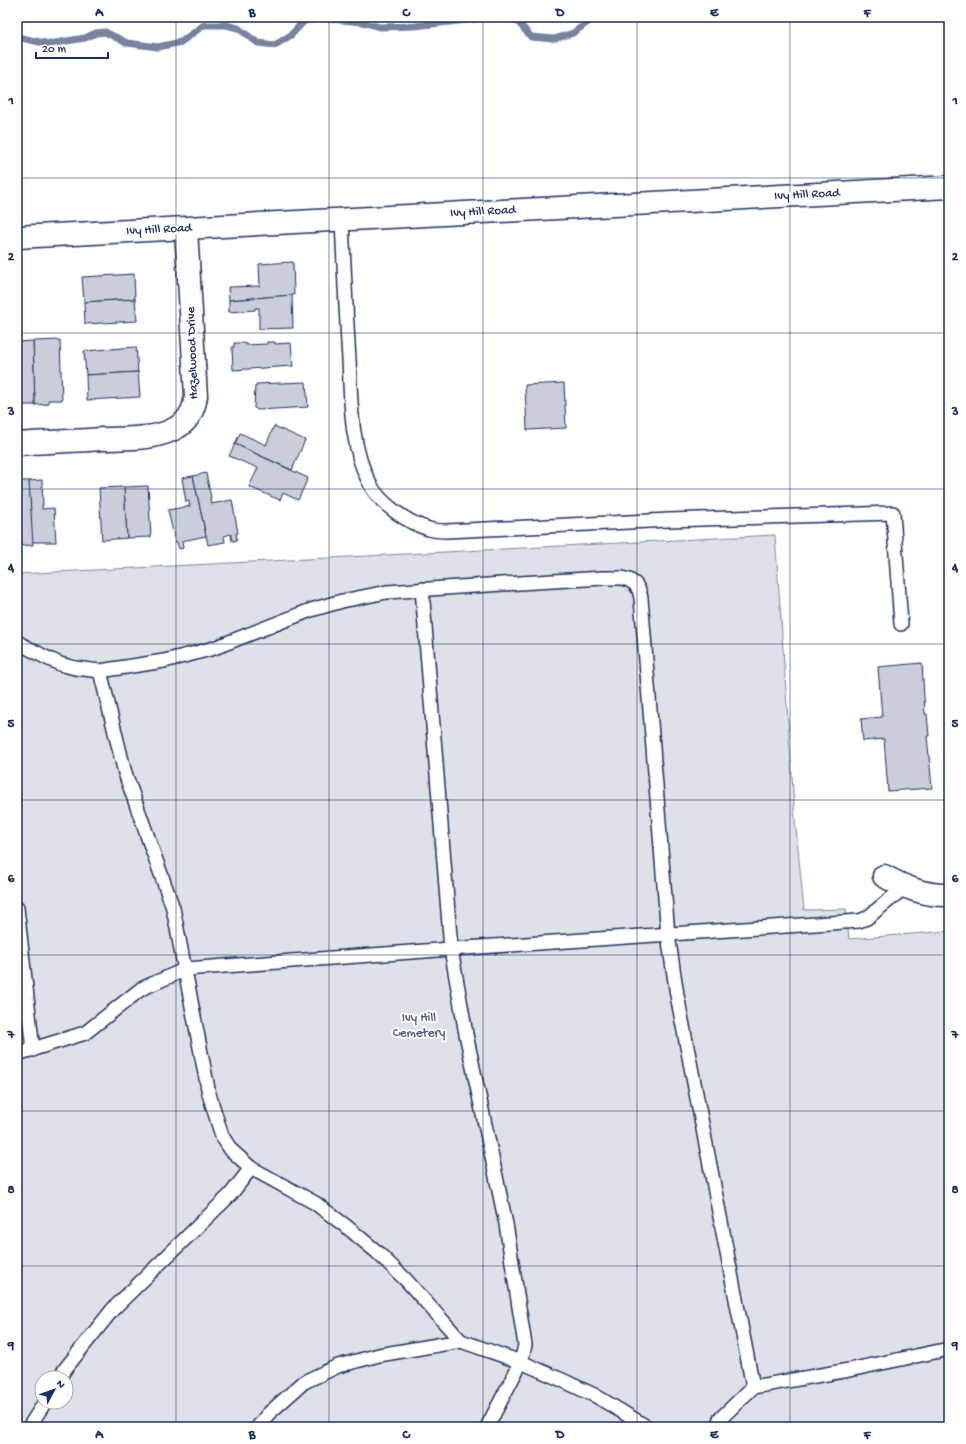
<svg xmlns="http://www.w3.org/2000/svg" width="966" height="1444" viewBox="0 0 966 1444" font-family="'Gochi Hand',sans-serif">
	<rect width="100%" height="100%" fill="#fff"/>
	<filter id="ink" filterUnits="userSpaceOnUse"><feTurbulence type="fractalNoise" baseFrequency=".025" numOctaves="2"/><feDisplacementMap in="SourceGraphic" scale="8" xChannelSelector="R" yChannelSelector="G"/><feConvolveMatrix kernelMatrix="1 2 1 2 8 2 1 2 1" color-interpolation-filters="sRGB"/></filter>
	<g filter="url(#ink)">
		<path fill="#dee1e7" stroke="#7c88a2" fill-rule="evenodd" d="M 775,535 L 795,819 L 804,910 L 846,909 L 849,939 L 949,931 L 949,1427 L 17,1427 L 17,574 ZM 42,1378 L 66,1378 L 66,1402 L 42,1402 Z"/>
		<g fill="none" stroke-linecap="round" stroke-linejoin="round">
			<g stroke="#77839f" stroke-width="7">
				<polyline points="511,17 519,23 531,37 554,39 573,33 595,17"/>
				<polyline points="17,37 49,44 85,38 96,33 105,32 127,43 158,47 181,42 204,25 226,25 238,28 258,43 275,45 291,35 304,21 322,18 362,22 380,27 415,26 492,17"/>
			</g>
		</g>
		<g fill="#caceda" stroke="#1b2f5e">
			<polygon points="293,262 294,295 229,300 228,287 260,286 259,264"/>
			<polygon points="134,274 135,299 84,302 82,277"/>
			<polygon points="292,295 293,328 259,329 259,308 255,308 255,310 229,312 229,300"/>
			<polygon points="135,299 137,321 85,324 84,302"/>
			<polygon points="60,340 62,400 48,400 48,404 35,405 33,341"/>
			<polygon points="33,341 35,405 22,405 22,402 17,402 17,342"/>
			<polygon points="267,342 275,342 275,344 291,343 293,366 233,370 232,347 234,347 234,343 245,343 246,345 267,344"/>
			<polygon points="136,347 138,372 86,375 84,351"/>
			<polygon points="138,372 140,397 87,400 86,375"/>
			<polygon points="306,382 308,407 258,410 254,408 255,386 257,386 256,384"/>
			<polygon points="564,383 566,428 527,430 525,385"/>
			<polygon points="274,426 305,440 292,470 235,444 240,433 266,445"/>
			<polygon points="235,444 308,478 298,500 283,493 280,500 249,487 258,468 229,456"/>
			<polygon points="206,473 211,498 210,498 211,504 232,500 238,533 236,533 237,540 232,541 231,534 224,536 225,542 208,545 193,476"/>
			<polygon points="193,476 206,536 182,541 183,548 179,549 177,542 175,542 168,510 190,506 189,501 186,502 182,478"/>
			<polygon points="42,480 43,505 42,505 42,509 54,508 56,542 32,542 29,481"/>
			<polygon points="18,481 29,481 33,545 17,546 17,512 20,512 20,506 18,506"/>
			<polygon points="148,486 151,537 127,538 124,487"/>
			<polygon points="124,487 127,538 102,540 99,488"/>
			<polygon points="922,663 925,714 927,714 929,736 927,736 932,788 888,791 884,739 863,741 861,719 882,717 878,667"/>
		</g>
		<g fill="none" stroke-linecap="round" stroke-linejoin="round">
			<defs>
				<g id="lane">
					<path d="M 342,220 C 344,266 346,313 349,359 C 351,400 350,447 370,484 C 380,504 408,523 429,529 C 435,531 441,531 447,531 L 669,520 L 893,513 L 901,624"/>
					<polyline points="422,589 451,949 466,1034 506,1224 525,1345 521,1362 487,1427"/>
					<polyline points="17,642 45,657 60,664 75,668 100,671 164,661 192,654 214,648 311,610 342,601 387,592 502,584 603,578 622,578 629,580 635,584 639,590 641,598 668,935 677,995 753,1387"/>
					<polyline points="100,671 125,773 173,908 209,1094 222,1136 231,1150 251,1168 315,1203 347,1227 377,1252 406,1280 461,1341 521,1362 562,1380 596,1396 647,1427"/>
					<polyline points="17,908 33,1050"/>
					<polyline points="17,1054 85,1033 141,989 186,969 451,949 859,921 867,918 905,887"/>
					<polyline points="59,1378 65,1369 113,1309 231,1194 251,1168"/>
					<polyline points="29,1427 45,1402"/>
					<polyline points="258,1427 268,1414 304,1382 338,1366 379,1355 461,1341"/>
					<polyline points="717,1427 720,1419 753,1387 849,1370 949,1349"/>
				</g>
				<g id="street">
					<path d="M 17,444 C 46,442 75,441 103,439 C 127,438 155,440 176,428 C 189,421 194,410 196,396 L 186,229"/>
					<path d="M 884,876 C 904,887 925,896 949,895"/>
				</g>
				<polyline id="secondary" points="17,237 949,187"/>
			</defs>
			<use href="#lane" stroke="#1b2f5e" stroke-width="16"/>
			<use href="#street" stroke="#1b2f5e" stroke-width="25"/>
			<use href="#secondary" stroke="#1b2f5e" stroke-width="25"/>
			<use href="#lane" stroke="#fff" stroke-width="13"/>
			<use href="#street" stroke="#fff" stroke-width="22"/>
			<use href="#secondary" stroke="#fff" stroke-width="22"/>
		</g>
	</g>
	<path fill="none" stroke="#1b2f5e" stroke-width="1" stroke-opacity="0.55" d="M 176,17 L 176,1427M 329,17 L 329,1427M 483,17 L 483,1427M 637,17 L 637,1427M 790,17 L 790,1427M 17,178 L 949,178M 17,333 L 949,333M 17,489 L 949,489M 17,644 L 949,644M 17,800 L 949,800M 17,955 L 949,955M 17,1111 L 949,1111M 17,1266 L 949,1266"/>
	<g text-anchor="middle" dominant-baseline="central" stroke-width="4" stroke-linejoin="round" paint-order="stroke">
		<g font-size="13" fill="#1b2f5e" stroke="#fff">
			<text transform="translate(807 195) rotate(-3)">Ivy Hill Road</text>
			<text transform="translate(483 212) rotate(-3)">Ivy Hill Road</text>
			<text transform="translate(159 230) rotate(-3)">Ivy Hill Road</text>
			<text transform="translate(193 353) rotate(-92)">Hazelwood Drive</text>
		</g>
		<g font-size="13" fill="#4c5c80" stroke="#fff">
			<text x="419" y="1018">Ivy Hill<tspan x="419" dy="15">Cemetery</tspan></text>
		</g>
	</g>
	<rect width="966" height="1444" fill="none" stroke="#fff" stroke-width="44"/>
	<g transform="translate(54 1390) rotate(49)"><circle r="19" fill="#ffffff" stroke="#a4acbf"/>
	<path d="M0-3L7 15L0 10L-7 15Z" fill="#1b2f5e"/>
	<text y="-6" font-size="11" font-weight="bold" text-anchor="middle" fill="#1b2f5e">N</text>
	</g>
	<path d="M36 52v6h72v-6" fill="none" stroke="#1b2f5e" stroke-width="2"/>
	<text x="42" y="52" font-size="12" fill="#1b2f5e" stroke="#ffffff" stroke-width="3" paint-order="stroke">20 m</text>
	<rect x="22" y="22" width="922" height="1400" fill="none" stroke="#1b2f5e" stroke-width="1.5"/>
	<g font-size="13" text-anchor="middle" font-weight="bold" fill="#1b2f5e">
		<text x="99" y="16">A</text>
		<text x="252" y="16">B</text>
		<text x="406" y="16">C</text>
		<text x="560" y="16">D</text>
		<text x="714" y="16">E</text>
		<text x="867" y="16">F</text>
		<text x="11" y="104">1</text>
		<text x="955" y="104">1</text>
		<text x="11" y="260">2</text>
		<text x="955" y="260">2</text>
		<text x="11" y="415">3</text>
		<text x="955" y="415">3</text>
		<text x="11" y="571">4</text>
		<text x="955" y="571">4</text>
		<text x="11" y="727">5</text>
		<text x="955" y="727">5</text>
		<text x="11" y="882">6</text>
		<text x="955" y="882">6</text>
		<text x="11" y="1038">7</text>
		<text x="955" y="1038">7</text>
		<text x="11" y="1193">8</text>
		<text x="955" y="1193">8</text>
		<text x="11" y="1349">9</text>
		<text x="955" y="1349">9</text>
		<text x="99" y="1438">A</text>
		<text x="252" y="1438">B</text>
		<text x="406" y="1438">C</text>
		<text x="560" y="1438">D</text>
		<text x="714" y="1438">E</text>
		<text x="867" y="1438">F</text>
	</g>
</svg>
